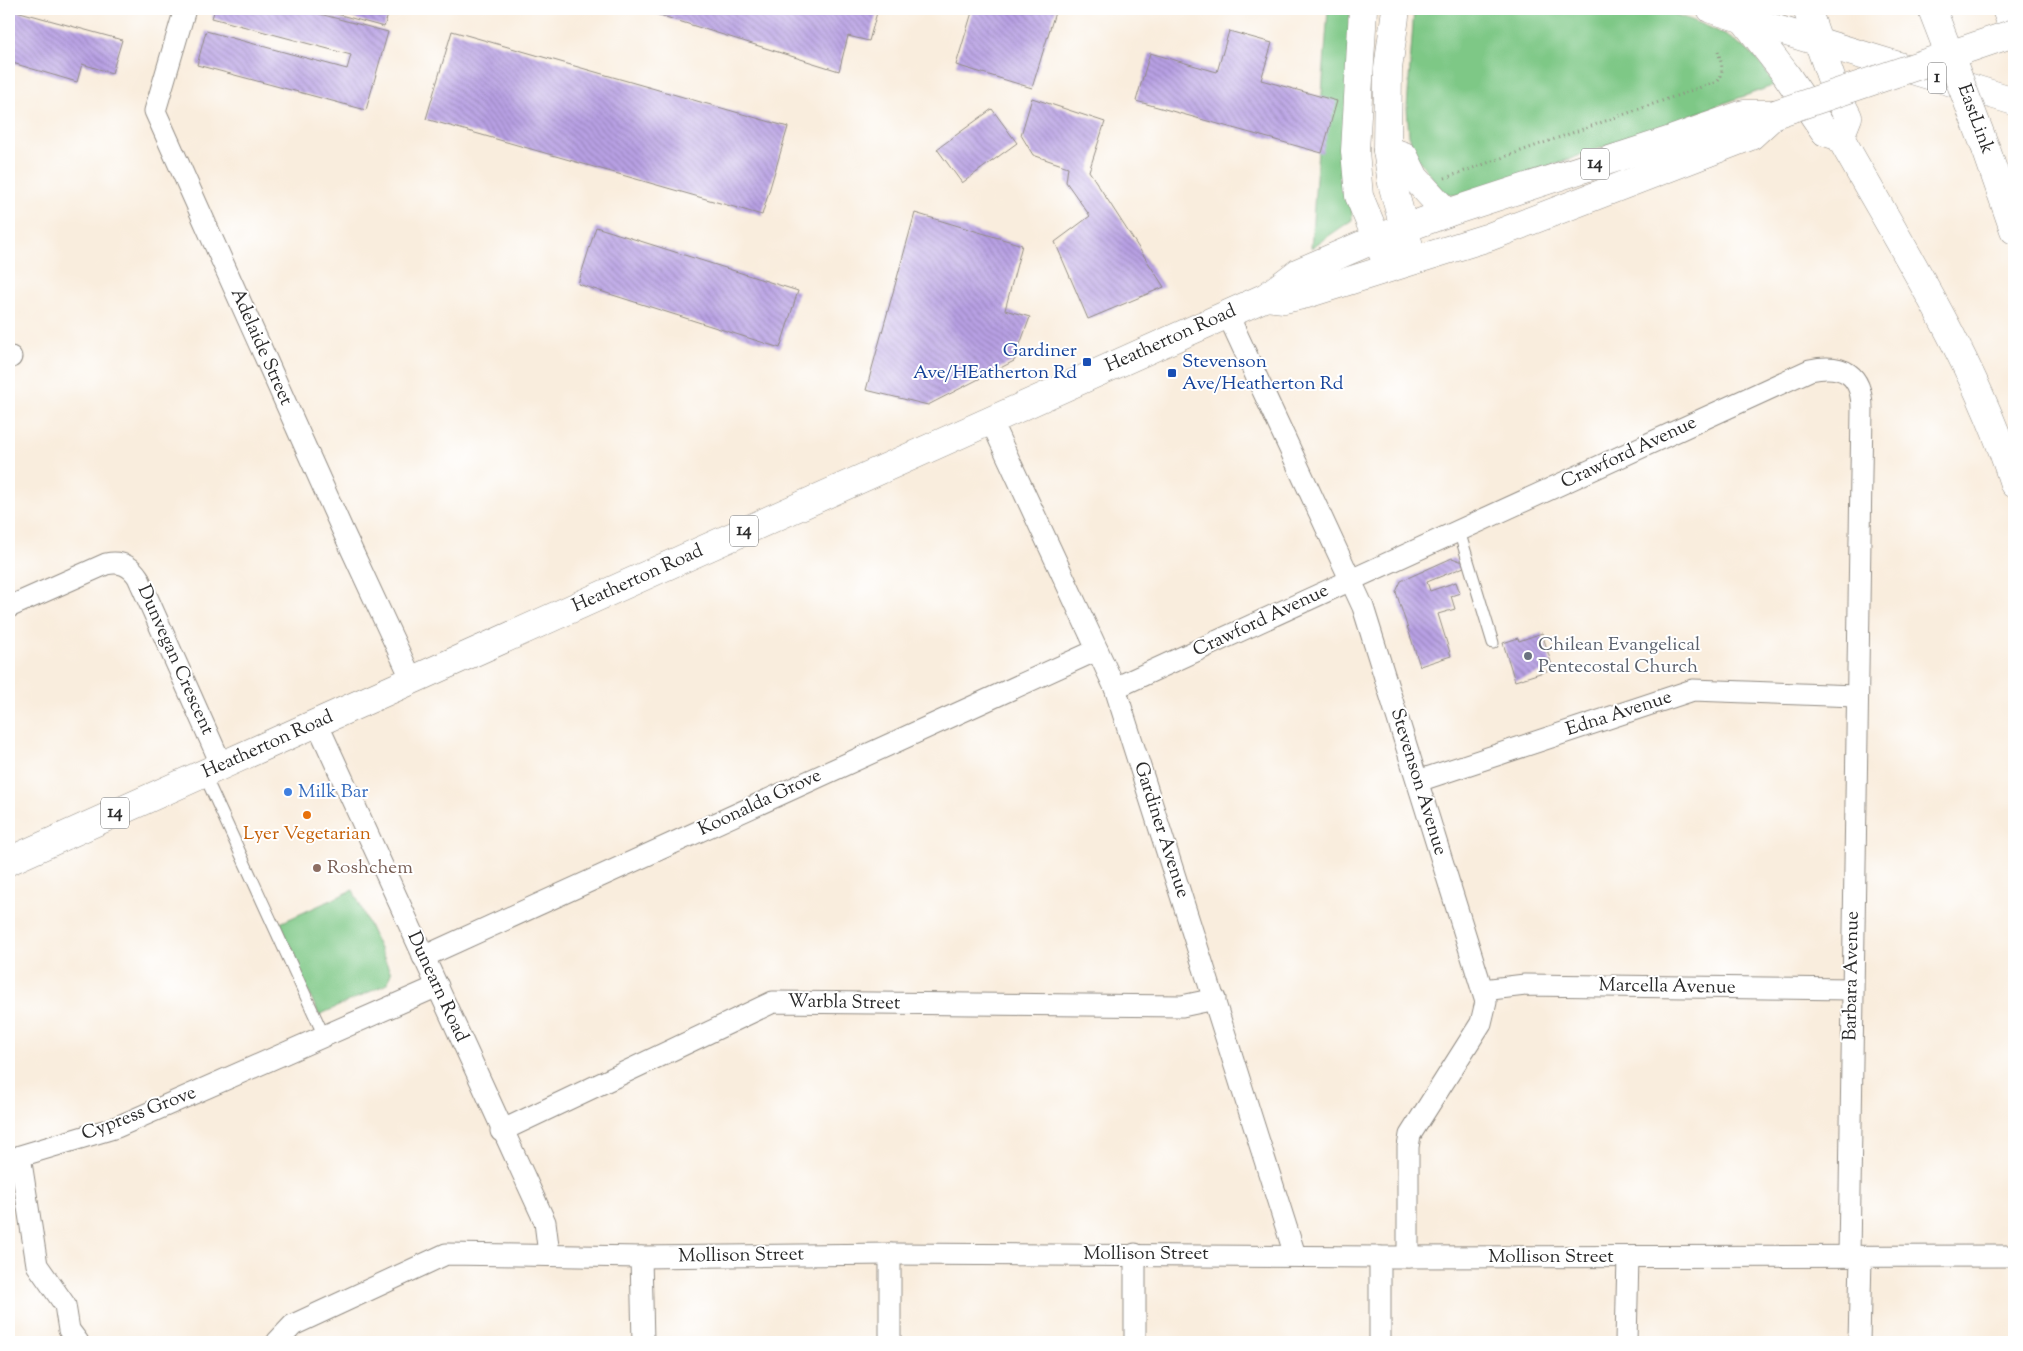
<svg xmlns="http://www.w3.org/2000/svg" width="2023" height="1351" viewBox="0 0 2023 1351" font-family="'Sorts Mill Goudy',serif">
	<defs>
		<pattern id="building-back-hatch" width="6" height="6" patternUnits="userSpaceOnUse" patternTransform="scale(1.25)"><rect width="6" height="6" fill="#b8a0e4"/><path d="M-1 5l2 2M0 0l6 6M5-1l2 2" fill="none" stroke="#9683b9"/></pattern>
	</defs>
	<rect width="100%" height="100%" fill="#fff"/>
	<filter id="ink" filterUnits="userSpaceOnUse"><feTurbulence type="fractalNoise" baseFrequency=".02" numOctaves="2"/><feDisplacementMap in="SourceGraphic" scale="10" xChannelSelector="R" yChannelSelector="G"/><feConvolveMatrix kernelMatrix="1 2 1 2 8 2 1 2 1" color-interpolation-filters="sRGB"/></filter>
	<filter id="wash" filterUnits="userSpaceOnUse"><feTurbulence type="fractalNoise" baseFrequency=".0096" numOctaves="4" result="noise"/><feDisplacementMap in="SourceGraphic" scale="20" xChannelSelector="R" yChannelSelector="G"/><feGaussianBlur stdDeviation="1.12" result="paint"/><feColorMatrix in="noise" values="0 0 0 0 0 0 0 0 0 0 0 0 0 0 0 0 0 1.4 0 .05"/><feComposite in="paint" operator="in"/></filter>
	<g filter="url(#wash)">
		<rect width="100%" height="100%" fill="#f9eddd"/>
		<g fill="#7ec886" stroke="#547a58">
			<polygon points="1328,9 1350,9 1352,220 1311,248"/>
			<path d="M 1414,9 L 1654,9 C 1688,17 1730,32 1755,57 C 1763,65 1768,76 1775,85 L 1470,195 L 1454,195 L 1443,192 L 1410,149 L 1407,108 Z"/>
			<polygon points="353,890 391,973 387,984 319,1015 278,924"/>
		</g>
		<g id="blocks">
			<g fill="url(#building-back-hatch)">
				<polygon points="9,9 122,40 112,73 82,64 77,82 9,62"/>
				<polygon points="215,9 301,9 388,32 366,110 197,65 206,31 347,69 351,55 212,18"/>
				<polygon points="319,9 390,9 384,27"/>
				<polygon points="640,9 878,9 869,41 848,36 839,71"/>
				<polygon points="973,9 1056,9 1032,88 956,65"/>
				<polygon points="452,31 788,127 762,215 426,119"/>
				<polygon points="1229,31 1272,43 1261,80 1337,101 1322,153 1136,101 1150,53 1217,72"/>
				<polygon points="1032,98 1105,122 1089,171 1164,287 1088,319 1055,242 1090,216 1066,182 1068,167 1033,155 1021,135"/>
				<polygon points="992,109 1017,143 962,183 937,149"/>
				<polygon points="915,213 1022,245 1005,310 1030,317 1014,361 928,405 866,390"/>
				<polygon points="596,227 798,291 780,348 578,284"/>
				<polygon points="1452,558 1463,562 1464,567 1427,582 1430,591 1456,582 1460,593 1451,596 1455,609 1438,614 1451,656 1420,666 1396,592 1401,581"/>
				<polygon points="1542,633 1553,669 1515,681 1503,643 1518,638 1519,641"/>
			</g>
		</g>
	</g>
	<g filter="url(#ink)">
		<use href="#blocks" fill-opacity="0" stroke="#928c84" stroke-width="1"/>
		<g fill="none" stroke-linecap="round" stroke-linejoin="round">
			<defs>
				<g id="lane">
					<polyline points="1459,531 1493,643"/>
					<polyline points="204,774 324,1036"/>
				</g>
				<g id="street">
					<polyline points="185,9 155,111 342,529 412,680"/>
					<polyline points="1227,313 1363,607 1486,1002 1481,1023 1410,1135 1408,1147 1408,1257"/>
					<polyline points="9,358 11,357"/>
					<polyline points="990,419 1115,688 1295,1255"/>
					<path d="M 9,607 L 106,564 C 120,561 130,565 138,577 L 222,766"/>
					<path d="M 1115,688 L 1810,370 C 1843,363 1862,374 1862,409 L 1849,1256"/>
					<polyline points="317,723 545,1222 549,1254"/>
					<polyline points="1418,781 1693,690 1856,696"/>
					<polyline points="423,957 1097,650"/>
					<polyline points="1483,990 1525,985 1852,989"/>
					<polyline points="501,1131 773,1002 1182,1006 1215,999"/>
					<polyline points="641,1257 643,1342"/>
					<polyline points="1380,1257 1380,1342"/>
					<polyline points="78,1342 69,1330 65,1305 37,1265 20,1156 117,1127 438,986"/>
					<polyline points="277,1342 293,1325 446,1254 641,1257 890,1254 1380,1257 2014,1256"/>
					<polyline points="890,1342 890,1254"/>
					<polyline points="1135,1342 1135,1254"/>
					<polyline points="1626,1342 1628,1257"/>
					<polyline points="1859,1342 1861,1257"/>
				</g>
				<g id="primary">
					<polyline points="1363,9 1355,151 1359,196 1383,254"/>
					<polyline points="1396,9 1388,69 1387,150 1392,183 1409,246"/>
					<polyline points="1387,150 1404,156 1415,178 1447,213"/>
					<polyline points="1266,297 1284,299 1307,294 1489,237 1751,136 1775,114"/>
					<polyline points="9,861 1266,297 1299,272 1378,238 1447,213 1671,140 1744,114 1775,114"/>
				</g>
				<g id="highway">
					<polyline points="1711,9 2014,101"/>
					<polyline points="1807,9 1837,95 1848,117 1840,137"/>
					<polyline points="2006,9 2014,31"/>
					<path d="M 1744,20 L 1785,73 L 1825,132 L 1840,137 C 1903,250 1975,361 2014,484"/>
					<polyline points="1986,149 2014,230"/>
				</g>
			</defs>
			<use href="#lane" stroke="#928c84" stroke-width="13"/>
			<use href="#street" stroke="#928c84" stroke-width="23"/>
			<use href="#primary" stroke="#928c84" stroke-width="29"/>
			<use href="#highway" stroke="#928c84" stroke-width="29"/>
			<path stroke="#928c84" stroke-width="3" stroke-dasharray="1 4" stroke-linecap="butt" d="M 1445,178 L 1718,81 C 1725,72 1721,62 1718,51"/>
			<use href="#lane" stroke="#fff" stroke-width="11"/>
			<use href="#street" stroke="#fff" stroke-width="21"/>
			<use href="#primary" stroke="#fff" stroke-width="28"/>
			<use href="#highway" stroke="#fff" stroke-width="28"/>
			<defs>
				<polyline id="primary-bridge" points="1775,114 2014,33"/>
				<polyline id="highway-bridge" points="1932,9 1986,149"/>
			</defs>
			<use href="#primary-bridge" stroke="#928c84" stroke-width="29" stroke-linecap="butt"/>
			<use href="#highway-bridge" stroke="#928c84" stroke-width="29" stroke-linecap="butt"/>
			<use href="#primary-bridge" stroke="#fff" stroke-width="28"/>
			<use href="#highway-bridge" stroke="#fff" stroke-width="28"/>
		</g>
	</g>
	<g fill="#1a4fb4" stroke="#fff" stroke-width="2">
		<rect x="1082" y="357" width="10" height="10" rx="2.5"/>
		<rect x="1167" y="368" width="10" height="10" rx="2.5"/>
	</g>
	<circle fill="#6b7280" stroke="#fff" stroke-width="2" cx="1528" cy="656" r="5"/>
	<circle fill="#3f7fe0" stroke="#fff" stroke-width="2" cx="288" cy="792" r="5"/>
	<circle fill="#e8710a" stroke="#fff" stroke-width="2" cx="307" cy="815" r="5"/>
	<circle fill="#8d6e63" stroke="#fff" stroke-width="2" cx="317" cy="868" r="5"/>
	<g text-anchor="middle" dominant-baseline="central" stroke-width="4" stroke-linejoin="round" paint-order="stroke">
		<g fill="#fff" stroke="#6b6b6b" stroke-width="1">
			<rect x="1928" y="62.5" width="18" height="31" rx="4"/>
			<rect x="1581" y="148.5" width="28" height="31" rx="4"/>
			<rect x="730" y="515.5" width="28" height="31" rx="4"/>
			<rect x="101" y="797.5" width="28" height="31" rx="4"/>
		</g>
		<g font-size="18" font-weight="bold" fill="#2b2b2b">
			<text x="1937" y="78">1</text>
			<text x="1595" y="164">14</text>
			<text x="744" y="531">14</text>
			<text x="115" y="813">14</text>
		</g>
		<g font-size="19" fill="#2b2b2b" stroke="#fff">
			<text transform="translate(1975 119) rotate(70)">EastLink</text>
			<text transform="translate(1171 339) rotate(-24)">Heatherton Road</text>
			<text transform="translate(261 347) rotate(66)">Adelaide Street</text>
			<text transform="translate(1629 453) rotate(-25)">Crawford Avenue</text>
			<text transform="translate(638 579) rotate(-24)">Heatherton Road</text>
			<text transform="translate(1261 621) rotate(-25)">Crawford Avenue</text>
			<text transform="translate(175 660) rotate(66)">Dunvegan Crescent</text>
			<text transform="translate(1619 714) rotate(-18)">Edna Avenue</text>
			<text transform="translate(268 745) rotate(-24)">Heatherton Road</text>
			<text transform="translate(1418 782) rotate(73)">Stevenson Avenue</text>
			<text transform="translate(760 803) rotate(-25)">Koonalda Grove</text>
			<text transform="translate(1161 830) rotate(72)">Gardiner Avenue</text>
			<text transform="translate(1852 976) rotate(-89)">Barbara Avenue</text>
			<text transform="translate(437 987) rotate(65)">Dunearn Road</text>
			<text transform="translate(1667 987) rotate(1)">Marcella Avenue</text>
			<text transform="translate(844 1003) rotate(1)">Warbla Street</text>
			<text transform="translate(139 1114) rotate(-21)">Cypress Grove</text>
			<text x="1146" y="1254">Mollison Street</text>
			<text transform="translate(741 1256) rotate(-1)">Mollison Street</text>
			<text x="1551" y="1257">Mollison Street</text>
		</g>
		<g font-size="19" fill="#164399" stroke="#fff" text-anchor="end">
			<text x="1077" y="351">Gardiner<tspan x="1077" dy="22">Ave/HEatherton Rd</tspan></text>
			<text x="1182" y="362" text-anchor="start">Stevenson<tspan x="1182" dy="22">Ave/Heatherton Rd</tspan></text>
		</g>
		<g font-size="19" fill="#5b616d" stroke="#fff" text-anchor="start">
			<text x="1538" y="645">Chilean Evangelical<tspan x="1538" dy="22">Pentecostal Church</tspan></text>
		</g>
		<g font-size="19" fill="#366cbe" stroke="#fff" text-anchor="start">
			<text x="298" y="792">Milk Bar</text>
		</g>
		<g font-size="19" fill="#c56008" stroke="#fff">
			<text x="307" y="834">Lyer Vegetarian</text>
		</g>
		<g font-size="19" fill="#785e54" stroke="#fff" text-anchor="start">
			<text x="327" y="868">Roshchem</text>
		</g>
	</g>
	<rect width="2023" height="1351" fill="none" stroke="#fff" stroke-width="30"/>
</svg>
